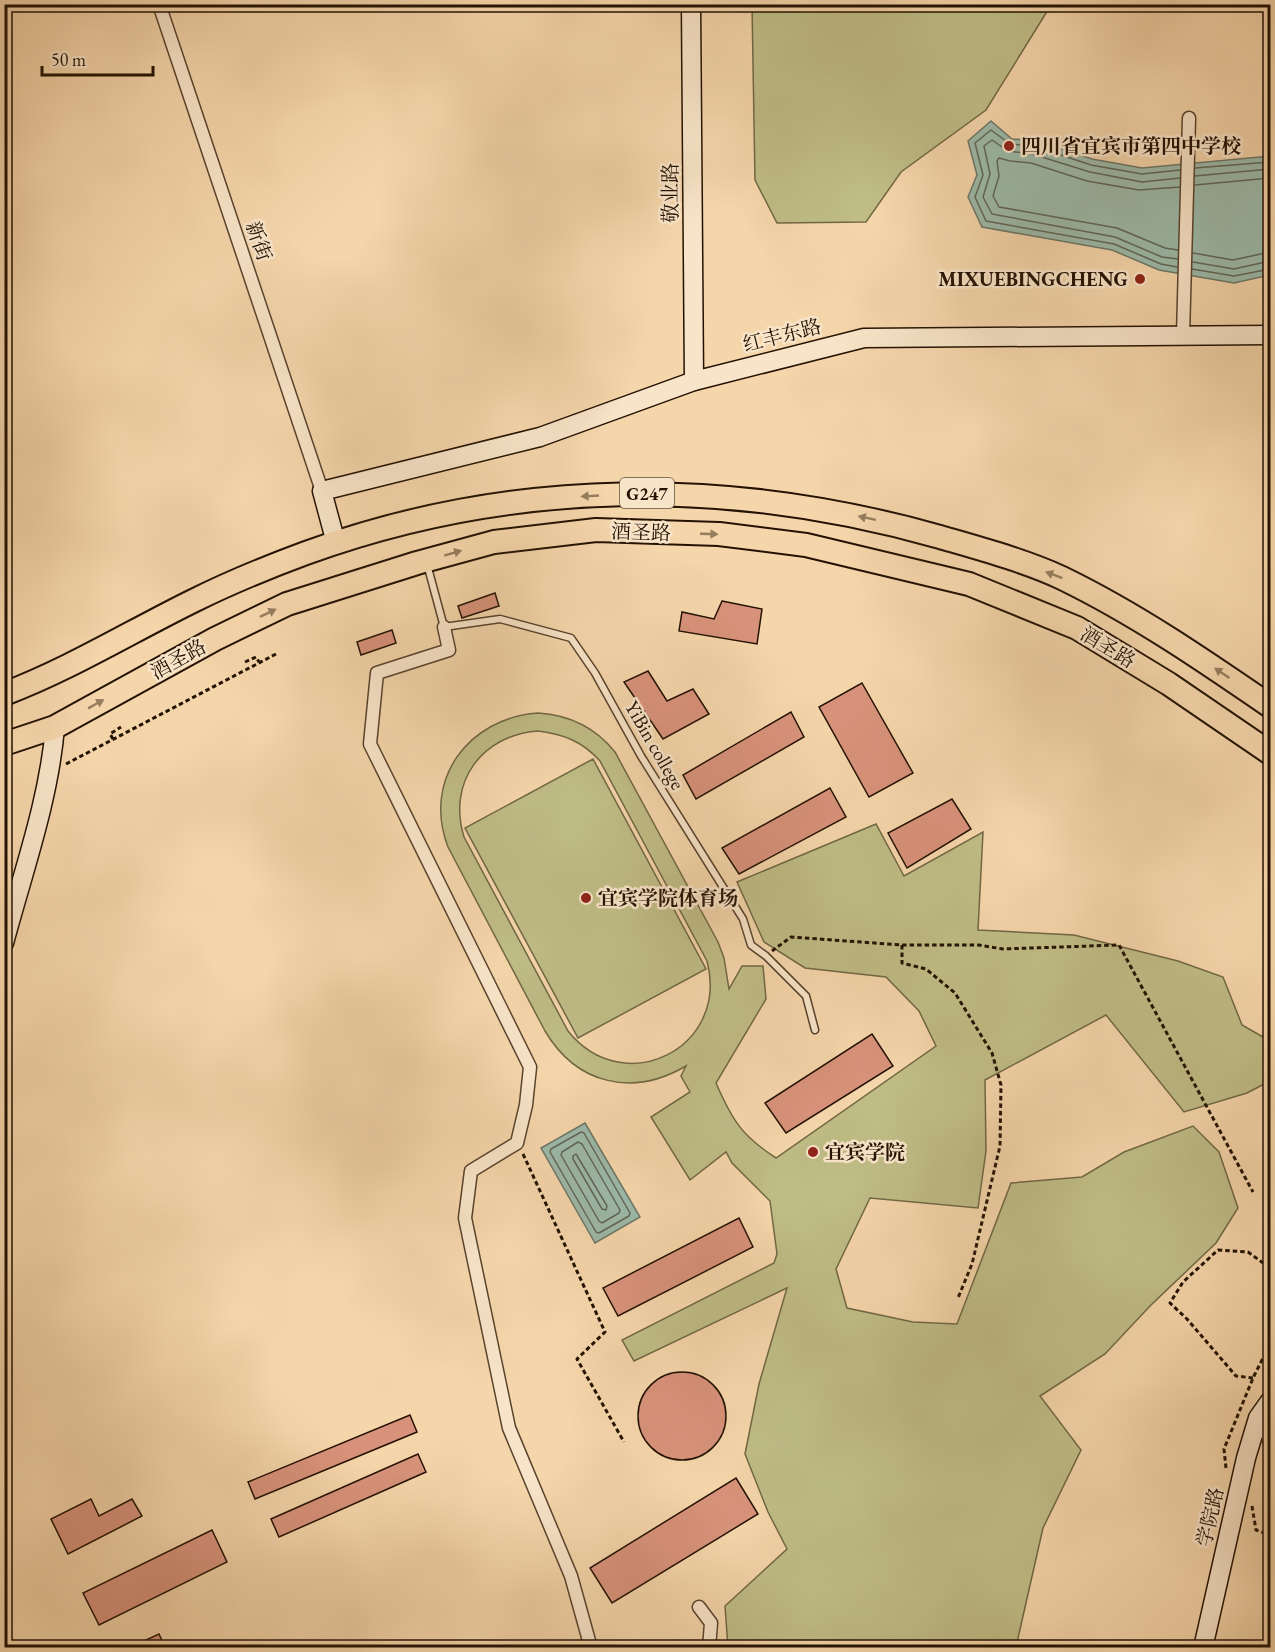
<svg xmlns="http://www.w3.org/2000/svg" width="1275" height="1652" viewBox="0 0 1275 1652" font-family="'EB Garamond','Noto Serif SC',serif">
	<rect width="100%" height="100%" fill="#f5d5aa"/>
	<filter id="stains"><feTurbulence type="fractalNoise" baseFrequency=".00333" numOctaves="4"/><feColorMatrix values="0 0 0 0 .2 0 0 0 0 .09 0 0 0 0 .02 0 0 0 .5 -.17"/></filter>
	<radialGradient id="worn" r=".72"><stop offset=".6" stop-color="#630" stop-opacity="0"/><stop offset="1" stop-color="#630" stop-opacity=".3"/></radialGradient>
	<g fill="#bfbc86" stroke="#716744" stroke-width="1.5" fill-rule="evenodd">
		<polygon points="752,5 752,4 1051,5 986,110 901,172 866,222 777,223 755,180"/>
		<path d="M 538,713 C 570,715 595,727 615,752 L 718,942 L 724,958 L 729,989 L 742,966 L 763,966 L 766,999 L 716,1083 C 732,1120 742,1136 776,1158 L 936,1046 L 919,1011 L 886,977 L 805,968 L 764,942 L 737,882 L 876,824 L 904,876 L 983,832 L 978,930 L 1074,935 L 1178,961 L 1223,977 L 1242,1025 L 1270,1041 L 1270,1081 L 1247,1093 L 1184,1112 L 1106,1015 L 985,1080 L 986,1151 L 978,1208 L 870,1198 L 836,1269 L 847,1308 L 913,1322 L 957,1324 L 1011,1183 L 1082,1177 L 1124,1152 L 1193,1126 L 1219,1152 L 1238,1208 L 1216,1243 L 1150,1306 L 1105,1354 L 1040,1396 L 1081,1450 L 1043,1528 L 1016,1647 L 728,1647 L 725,1606 L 787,1549 L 768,1512 L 745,1454 L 759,1384 L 787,1288 L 634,1361 L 622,1340 L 774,1263 L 777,1254 L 770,1201 L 732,1163 L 726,1152 L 690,1180 L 651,1117 L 690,1092 L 681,1076 L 686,1066 C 633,1097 577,1085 545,1031 L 448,847 C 422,779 469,718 538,713 ZM 538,731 C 564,734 583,742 600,761 L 707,961 C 730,1048 624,1101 568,1031 L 464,837 C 447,782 482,735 538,731 Z"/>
		<polygon points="593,759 706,969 578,1038 465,828"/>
	</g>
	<g fill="#9cb9a9" stroke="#6c7667" stroke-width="1.5">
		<polygon points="991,121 1012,139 1035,140 1092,159 1142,168 1270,156 1270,275 1234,283 1159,270 1112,250 982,227 968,197 977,175 968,141"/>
		<polygon points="585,1123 640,1217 595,1243 541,1148"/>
	</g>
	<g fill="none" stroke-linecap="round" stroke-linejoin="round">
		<g stroke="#606656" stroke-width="1.5">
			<polyline points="1195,168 1270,162"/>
			<polyline points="1195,176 1270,169"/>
			<polyline points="1195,185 1270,178"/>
			<polyline points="1178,250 1165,248 1117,228 999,207 993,196 999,176 997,161 999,158 1010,161 1031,163 1087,181 1139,190 1180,187"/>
			<polyline points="1193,253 1233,260 1270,252"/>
			<polyline points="1178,259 1162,257 1115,237 992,214 983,197 990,174 984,146 992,140 1008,151 1032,154 1090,172 1142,182 1180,178"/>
			<polyline points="1193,262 1234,269 1270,261"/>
			<polyline points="1177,267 1161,264 1114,244 986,221 975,197 983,175 975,143 991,130 1010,144 1034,146 1091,165 1142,174 1180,170"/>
			<polyline points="1192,269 1234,276 1270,269"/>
			<polygon points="581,1132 584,1133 630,1213 629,1216 599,1233 596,1232 550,1152 551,1149"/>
			<polygon points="578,1142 582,1144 620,1210 619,1213 602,1223 599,1221 561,1155 562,1152"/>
			<polygon points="576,1154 607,1206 606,1210 602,1209 573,1159 573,1156"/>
		</g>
	</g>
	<g fill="#d8927b" stroke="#231203" stroke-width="1.5">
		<polygon points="495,593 499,606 462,618 458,606"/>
		<polygon points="722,601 762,609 757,644 679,631 682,612 714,619"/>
		<polygon points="392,630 396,643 361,655 357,642"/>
		<polygon points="648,671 667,701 693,689 709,714 663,739 624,682"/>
		<polygon points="862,683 913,773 869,797 819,707"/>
		<polygon points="791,712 804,737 696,799 683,775"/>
		<polygon points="830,788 846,817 739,874 722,848"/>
		<polygon points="952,799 971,829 907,868 888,833"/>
		<polygon points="872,1034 893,1066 786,1133 765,1103"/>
		<polygon points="739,1218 753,1247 618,1316 603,1288"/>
		<circle cx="682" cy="1416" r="44"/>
		<polygon points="410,1415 417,1432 255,1499 248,1482"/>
		<polygon points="418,1454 426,1472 279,1537 271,1519"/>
		<polygon points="736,1478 758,1514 612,1603 590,1568"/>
		<polygon points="91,1499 99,1516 132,1499 142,1516 68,1554 51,1519"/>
		<polygon points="212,1530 227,1562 99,1625 83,1593"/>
		<polygon points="159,1634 165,1647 131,1647"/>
	</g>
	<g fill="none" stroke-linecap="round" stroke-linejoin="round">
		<defs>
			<g id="lane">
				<polyline points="427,564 444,627 500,619 571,638 595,673 641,756 743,919 751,945 766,956 806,996 815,1030"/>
				<polyline points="1261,1427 1270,1452"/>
			</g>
			<g id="street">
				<polyline points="159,4 322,491"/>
				<polyline points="1183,335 1189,118"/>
				<polyline points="444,627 449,650 377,673 370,744 530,1067 526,1105 517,1143 471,1171 465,1218 509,1428 571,1576 591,1648"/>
				<polyline points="699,1607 711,1623 709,1648"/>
			</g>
			<g id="secondary">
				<polyline points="691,4 694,381"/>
				<polyline points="336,543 322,491 540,437 694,381 864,338 1270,335"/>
				<path d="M 4,943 C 23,872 49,800 55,727"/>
				<polyline points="1203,1648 1246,1458 1258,1418 1270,1401"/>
			</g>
			<g id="highway">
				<path d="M 4,694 C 70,669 130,632 193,601 C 229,583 268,567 306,553 C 512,478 729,477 940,537 C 978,548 1026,561 1062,578 C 1136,614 1203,660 1270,706"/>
				<polyline points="4,744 55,727 215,639 287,604 417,563 494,542 596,530 719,534 806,545 969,584 1077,628 1169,684 1270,753"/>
			</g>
		</defs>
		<use href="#lane" stroke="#58432d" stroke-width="9"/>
		<use href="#street" stroke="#58432d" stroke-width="15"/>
		<use href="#secondary" stroke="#231203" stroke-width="21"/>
		<use href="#highway" stroke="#231203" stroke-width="26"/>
		<g stroke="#231203" stroke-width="3" stroke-dasharray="4.5 3" stroke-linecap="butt">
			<polyline points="245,662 256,657 259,662"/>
			<polyline points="113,739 110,734 121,727"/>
			<polyline points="66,764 276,654"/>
			<polyline points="902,945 902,963 926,969 955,993 992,1053 1001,1085 1000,1146 972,1264 958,1298"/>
			<polyline points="772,951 791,937 902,945 979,945 1003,949 1119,945 1253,1192"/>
			<polyline points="523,1154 605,1332 577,1359 624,1442"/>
			<polyline points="1253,1378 1236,1376 1187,1319 1170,1303 1183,1282 1218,1250 1248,1252 1270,1268"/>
			<polyline points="1226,1468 1224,1449 1253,1378 1262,1360 1270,1349"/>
			<polyline points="1252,1506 1256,1530 1270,1535"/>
		</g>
		<use href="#lane" stroke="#f8e4c8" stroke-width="6"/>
		<use href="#street" stroke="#f8e4c8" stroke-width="12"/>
		<use href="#secondary" stroke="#f8e4c8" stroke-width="18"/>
		<use href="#highway" stroke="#f5d5aa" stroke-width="22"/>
	</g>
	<defs><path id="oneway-solid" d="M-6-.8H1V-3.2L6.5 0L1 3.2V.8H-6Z" transform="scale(1.5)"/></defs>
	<g fill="#967d5f">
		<use href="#oneway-solid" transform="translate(590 496) rotate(177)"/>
		<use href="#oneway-solid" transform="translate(867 518) rotate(-168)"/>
		<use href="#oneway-solid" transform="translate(709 534) rotate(2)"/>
		<use href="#oneway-solid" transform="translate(453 553) rotate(-16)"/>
		<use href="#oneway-solid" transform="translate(1054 575) rotate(-159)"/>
		<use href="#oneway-solid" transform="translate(268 613) rotate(-26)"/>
		<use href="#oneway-solid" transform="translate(1222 673) rotate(-146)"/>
		<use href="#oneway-solid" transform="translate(96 704) rotate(-29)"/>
	</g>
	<g fill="#8f2418" stroke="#f8e4c8" stroke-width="2">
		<circle cx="1009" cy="146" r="6"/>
		<circle cx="1140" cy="279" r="6"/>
		<circle cx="586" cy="898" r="6"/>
		<circle cx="813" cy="1152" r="6"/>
	</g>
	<g text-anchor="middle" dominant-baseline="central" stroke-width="5" stroke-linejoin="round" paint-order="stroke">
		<rect fill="#f8e4c8" stroke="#63513e" stroke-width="1.5" x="620" y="478" width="54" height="30" rx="4.5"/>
		<g font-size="18" font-weight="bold" fill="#231203">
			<text x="647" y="493">G247</text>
		</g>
		<g font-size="20" font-weight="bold" fill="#231203" stroke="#f8e4c8" text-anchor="start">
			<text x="1021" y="146">四川省宜宾市第四中学校</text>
			<text x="1128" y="279" text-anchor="end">MIXUEBINGCHENG</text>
			<text x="598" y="898">宜宾学院体育场</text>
			<text x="825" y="1152">宜宾学院</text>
		</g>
		<g font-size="20" fill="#231203" stroke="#f8e4c8">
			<text transform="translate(670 193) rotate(-90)">敬业路</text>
			<text transform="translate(259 241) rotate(71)">新街</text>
			<text transform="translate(782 335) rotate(-14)">红丰东路</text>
			<text transform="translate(641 532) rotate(2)">酒圣路</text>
			<text transform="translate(1108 647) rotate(31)">酒圣路</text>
			<text transform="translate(178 659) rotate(-29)">酒圣路</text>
			<text transform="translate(655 745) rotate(60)">YiBin college</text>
			<text transform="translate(1210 1517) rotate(-77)">学院路</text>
		</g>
	</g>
	<rect width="1275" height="1652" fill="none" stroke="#f5d5aa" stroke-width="24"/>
	<rect x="6" y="6" width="1263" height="1640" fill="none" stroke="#231203" stroke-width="3"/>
	<rect x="12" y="12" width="1251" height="1628" fill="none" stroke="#231203" stroke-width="1.5"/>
	<path d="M42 66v9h111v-9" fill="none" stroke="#231203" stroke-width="3"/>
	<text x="51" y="66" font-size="18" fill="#231203" stroke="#f8e4c8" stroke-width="4.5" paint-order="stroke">50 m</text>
	<rect width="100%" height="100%" filter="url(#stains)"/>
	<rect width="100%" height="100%" fill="url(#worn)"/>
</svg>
